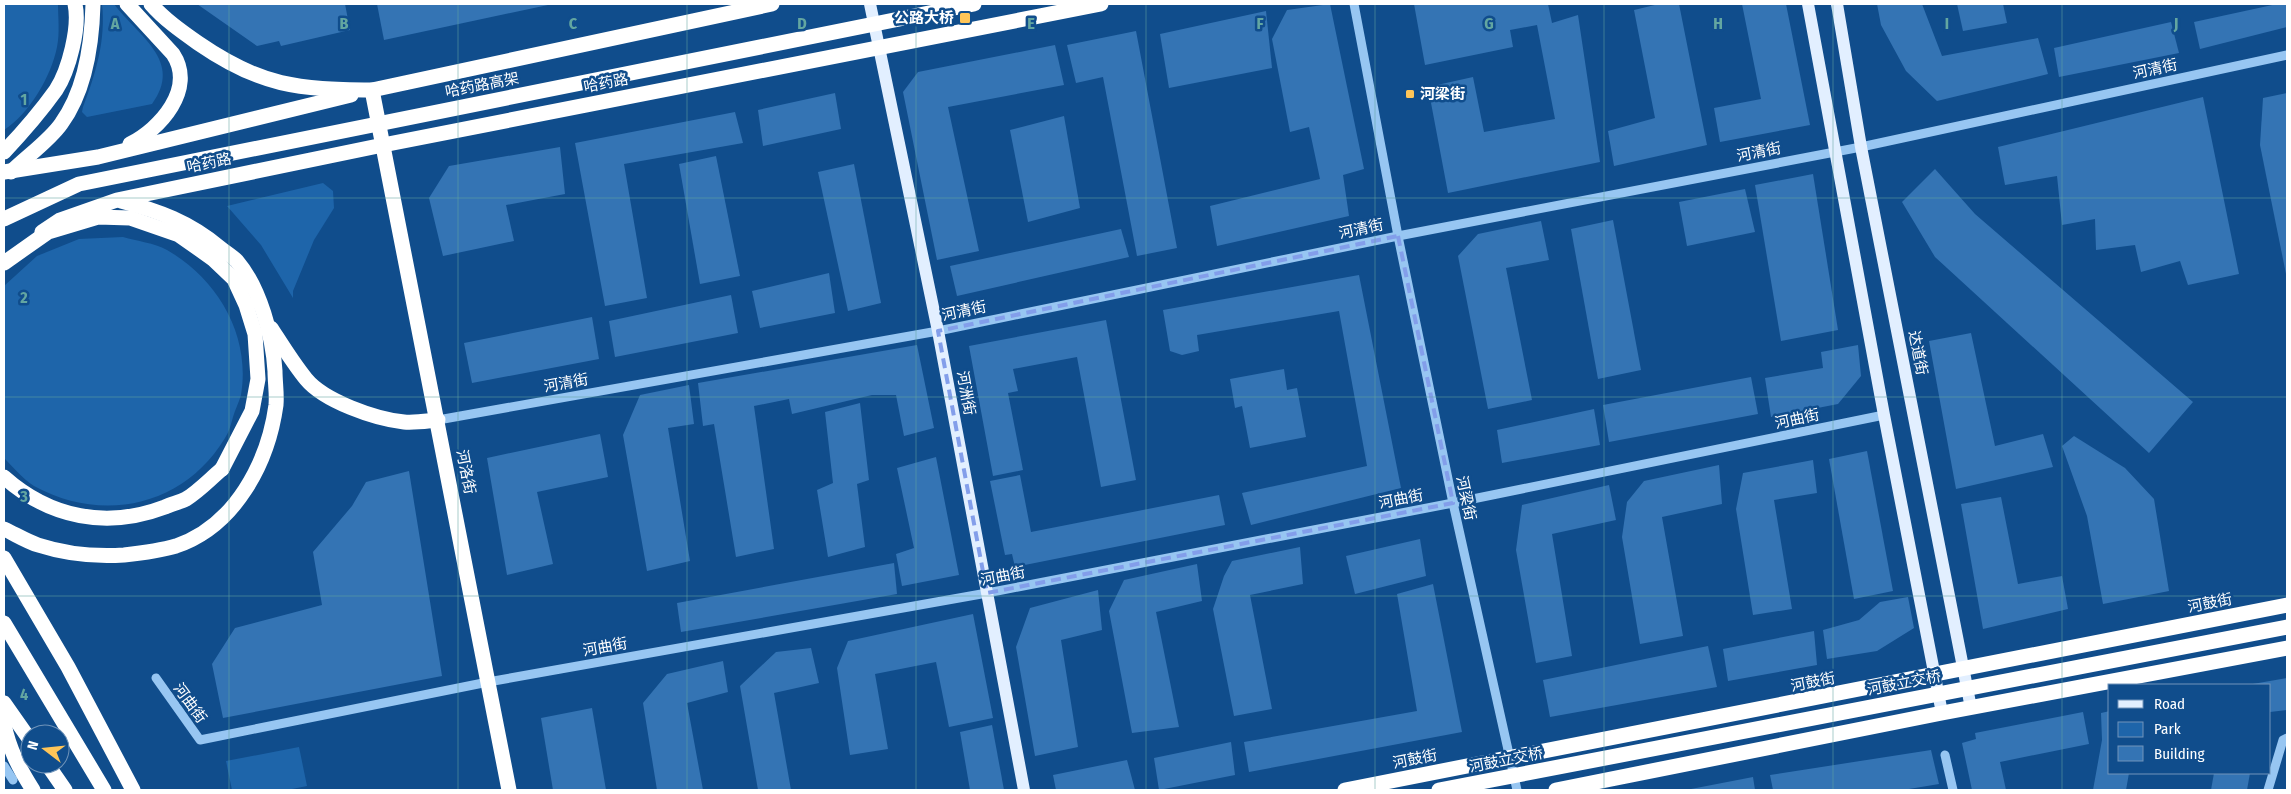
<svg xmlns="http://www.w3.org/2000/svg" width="2291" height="794" viewBox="0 0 2291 794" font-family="'Fira Sans Condensed','Noto Sans SC',sans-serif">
	<rect width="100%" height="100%" fill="#104d8c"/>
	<g fill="#1e65aa">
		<path d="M 4,4 L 58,4 C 58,17 60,33 57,47 C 51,77 29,114 4,130 Z"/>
		<path d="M 102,4 L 114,4 C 138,36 184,61 152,104 L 87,117 L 82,112 L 83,107 C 96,73 106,40 102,4 Z"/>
		<polygon points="323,183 333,191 334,208 314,240 293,291 293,298 261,245 227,206"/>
		<path d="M 123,237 C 137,241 154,243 167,250 C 218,279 251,336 241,395 C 239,402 235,410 233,417 C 231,424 229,432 225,438 C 184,506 103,524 34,486 C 23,479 13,467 4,458 L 4,286 L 37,256 L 79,239 Z"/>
		<polygon points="299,747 307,786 287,790 232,790 226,761"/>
	</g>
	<g fill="#3474b4">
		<polygon points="197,4 345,4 350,30 281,46 279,41 257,46"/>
		<polygon points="377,4 547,4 548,5 384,40"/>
		<polygon points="1330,4 1364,169 1343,175 1349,216 1217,246 1210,206 1320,179 1309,127 1290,132 1272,39 1287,10"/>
		<polygon points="1414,4 1548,4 1552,23 1578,15 1600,162 1448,193 1428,87 1473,77 1484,132 1555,119 1537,25 1510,30 1513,47 1425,65"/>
		<polygon points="1659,4 1679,4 1707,145 1614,166 1608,131 1655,118 1634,10"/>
		<polygon points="1742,4 1786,4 1810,125 1720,142 1714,108 1761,99"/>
		<polygon points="1877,4 1922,4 1942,56 2038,38 2048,74 1937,101 1906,71 1881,25"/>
		<polygon points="1957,4 2003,4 2007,23 1963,31"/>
		<polygon points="2277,4 2287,4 2287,27 2200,49 2194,22"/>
		<polygon points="1266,11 1272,68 1169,88 1160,34"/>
		<polygon points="2171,22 2179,53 2059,77 2054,48"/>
		<polygon points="1136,31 1177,248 1137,256 1103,77 1076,83 1067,45"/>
		<polygon points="1055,45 1064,85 948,107 979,251 937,260 903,92 918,72"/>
		<polygon points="835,93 841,129 763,146 758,110"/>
		<polygon points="2287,93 2287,274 2286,274 2260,145 2263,98"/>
		<polygon points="2203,97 2239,274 2188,285 2180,261 2141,272 2135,245 2096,250 2095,219 2062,225 2057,176 2005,185 1998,147"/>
		<polygon points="735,112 743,143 624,164 647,298 605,306 575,143"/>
		<polygon points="1064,116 1080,208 1028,222 1010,130"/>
		<polygon points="560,147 565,194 506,205 514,241 443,256 429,198 449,166"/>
		<polygon points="716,156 740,276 700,284 679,164"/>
		<polygon points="854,164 881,303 848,311 818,172"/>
		<polygon points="1935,169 1975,214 2193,402 2149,453 1935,257 1902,202"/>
		<polygon points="1813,174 1838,330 1781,341 1755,185"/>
		<polygon points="1745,189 1755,232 1687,246 1679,202"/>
		<polygon points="1613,220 1641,370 1598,379 1571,229"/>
		<polygon points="1541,221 1549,260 1506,268 1532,400 1488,409 1458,256 1478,234"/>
		<polygon points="1121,229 1129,257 957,296 950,266"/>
		<polygon points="829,273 835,313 760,328 752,291"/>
		<polygon points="1359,275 1401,488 1251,525 1242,493 1367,466 1339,311 1197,335 1199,351 1182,355 1170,351 1163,310"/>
		<polygon points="731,295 738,333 615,357 609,321"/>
		<polygon points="592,317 599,359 472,383 464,343"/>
		<polygon points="1106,320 1136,480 1101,487 1077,357 1013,369 1018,391 1008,393 1023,470 993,476 969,346"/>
		<polygon points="1971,333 1995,446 2043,434 2053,467 1956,489 1929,341"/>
		<polygon points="917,345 934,428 904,436 896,395 872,395 792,414 789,399 754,406 774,549 736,557 714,424 703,426 698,383"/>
		<polygon points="1858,345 1861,376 1838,404 1771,417 1765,378 1823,368 1821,352"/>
		<polygon points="1284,369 1287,390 1297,388 1306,437 1250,448 1242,406 1235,408 1230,379"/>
		<polygon points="1751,377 1758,414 1609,442 1603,405"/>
		<polygon points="689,385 694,424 668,428 690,561 647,571 623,435 640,395"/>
		<polygon points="860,403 869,480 857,484 865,547 828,557 817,490 833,483 825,412"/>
		<polygon points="1594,409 1600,445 1502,463 1497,430"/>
		<polygon points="600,434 608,477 537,492 553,564 507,575 487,458"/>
		<polygon points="2074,436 2125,468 2154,499 2169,591 2103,604 2087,516 2062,446"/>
		<polygon points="1867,451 1893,591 1854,599 1829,459"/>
		<polygon points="936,457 959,575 902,586 896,554 914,548 897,468"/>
		<polygon points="1813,460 1817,493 1774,500 1792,609 1753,615 1736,509 1743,473"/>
		<polygon points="1719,465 1722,504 1662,517 1683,636 1640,644 1622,537 1627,502 1644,481"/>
		<polygon points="409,471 442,676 223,718 212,664 235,628 322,605 313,552 352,506 366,482"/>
		<polygon points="1020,475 1031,532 1219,495 1225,525 1015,567 1012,554 1005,555 990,481"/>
		<polygon points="1609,485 1616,520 1552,534 1572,656 1536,663 1516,550 1522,505"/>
		<polygon points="2001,497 2018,584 2062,576 2068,609 1983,629 1961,504"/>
		<polygon points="1420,539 1426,576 1355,594 1346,556"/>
		<polygon points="1300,547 1303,584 1250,595 1272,709 1234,716 1213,609 1224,576 1232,561"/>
		<polygon points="894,563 897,594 681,632 677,603"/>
		<polygon points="1197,564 1202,601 1156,612 1179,727 1132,733 1109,611 1124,580"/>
		<polygon points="1433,584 1462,732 1249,772 1244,742 1417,711 1397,594"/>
		<polygon points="1098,590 1102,630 1061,640 1078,747 1035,756 1016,647 1030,608"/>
		<polygon points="1908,597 1914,628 1877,651 1827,659 1823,630 1859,620 1880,602"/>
		<polygon points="973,614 993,718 949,727 936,662 875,674 888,749 850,755 837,668 848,641"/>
		<polygon points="1814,631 1817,665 1728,681 1723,649"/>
		<polygon points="1708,646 1717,687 1550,717 1543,680"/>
		<polygon points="811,648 819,683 774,693 791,790 758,790 740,686 776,652"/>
		<polygon points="723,661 728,692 687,703 703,790 657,790 643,703 667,674"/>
		<polygon points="2287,678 2287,710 2270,712 2270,685 2247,685"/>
		<polygon points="592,708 606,790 553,790 541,718"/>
		<polygon points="2110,711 2110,773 2129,773 2126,790 2093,790 2102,740 2101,713"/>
		<polygon points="2083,712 2089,744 2000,762 2006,790 1972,790 1962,743 1976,739 1975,733"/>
		<polygon points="992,725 1004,790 970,790 960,732"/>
		<polygon points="1231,742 1235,775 1159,790 1154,758"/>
		<polygon points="1931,750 1939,784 1903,790 1773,790 1770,775"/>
		<polygon points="1127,760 1135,790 1056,790 1053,775"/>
		<polygon points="2214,773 2250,773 2247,790 2211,790"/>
		<polygon points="1753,777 1755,790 1691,790 1691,789"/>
	</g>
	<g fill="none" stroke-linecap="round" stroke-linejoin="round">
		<g stroke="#97c6f2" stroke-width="9">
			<polyline points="1354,4 1398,236 1453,503 1517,790"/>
			<polyline points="438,420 938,331 1398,236 1861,147 2287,55"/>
			<polyline points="156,678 200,740 488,682 987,593 1453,503 1884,415"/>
			<polyline points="1945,755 1953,790"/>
			<polyline points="4,766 13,780"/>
			<polyline points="2268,790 2283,740 2287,738"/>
		</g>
		<g stroke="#e2efff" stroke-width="12">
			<polyline points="870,4 938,331 1024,790"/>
			<polyline points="1808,4 1884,415 1942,713"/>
			<polyline points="1837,4 1861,147 1971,708"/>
		</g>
		<g stroke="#fff" stroke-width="15">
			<path d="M 127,4 L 173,54 C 196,89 160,129 130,144"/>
			<path d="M 151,4 C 164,19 181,31 198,43 C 262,87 297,89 372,90 L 772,4"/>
			<polyline points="372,90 509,790"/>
			<polyline points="4,172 98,157 351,95"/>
			<path d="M 11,172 C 26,157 49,141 61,124 C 85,91 92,44 93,4"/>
			<polyline points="42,232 60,220 117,200 383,145 1101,4"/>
			<path d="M 271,328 C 282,345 293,363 306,379 C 324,401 375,419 404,422 C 415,423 427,421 438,420"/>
			<path d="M 4,477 C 50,518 107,529 165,507 C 172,504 180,502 186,499 C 199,491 210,479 222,469"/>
			<path d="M 4,529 C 15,534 26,541 38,545 C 66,554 95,557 124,555 C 142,553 159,551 176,546 C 235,526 268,463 276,405 C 277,394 275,382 275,371 C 273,337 260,288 237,261 C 232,256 225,252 219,247 C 189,222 159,211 121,201"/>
			<polyline points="4,558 68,667 133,790"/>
			<polyline points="4,623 104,790"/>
			<polyline points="4,703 30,740"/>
			<path d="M 4,724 C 9,749 19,768 33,790"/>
			<polyline points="47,764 65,790"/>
			<polyline points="1345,790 2287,605"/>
			<polyline points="1556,790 1942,713 2287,648"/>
		</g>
		<g stroke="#fff" stroke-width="15">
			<path d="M 4,152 C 22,133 41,111 56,90 C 69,70 80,27 75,4"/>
			<polyline points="4,219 79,184 974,4"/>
			<polyline points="4,263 48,232 98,217 130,218 179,235 213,259 234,279 246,305 255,334 258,379 252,411 222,469"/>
			<polyline points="1439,790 2287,627"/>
		</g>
	</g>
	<path fill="none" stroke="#839eea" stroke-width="4" stroke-dasharray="10 6" stroke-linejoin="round" d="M 1398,236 L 1453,503 L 987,593 L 938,331 Z"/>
	<path fill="none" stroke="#63a6a1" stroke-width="1" stroke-opacity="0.55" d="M 229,4 L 229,790M 458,4 L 458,790M 687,4 L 687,790M 916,4 L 916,790M 1146,4 L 1146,790M 1375,4 L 1375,790M 1604,4 L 1604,790M 1833,4 L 1833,790M 2062,4 L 2062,790M 4,198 L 2287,198M 4,397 L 2287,397M 4,596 L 2287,596"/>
	<g fill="#ffc558" stroke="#104d8c" stroke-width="2">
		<rect x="959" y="12" width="12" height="12" rx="2.5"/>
		<rect x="1405" y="89" width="10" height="10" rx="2.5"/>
	</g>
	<g text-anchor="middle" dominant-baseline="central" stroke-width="5" stroke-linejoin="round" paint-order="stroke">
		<g font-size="15" font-weight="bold" fill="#fff" stroke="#104d8c" text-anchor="end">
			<text x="954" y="18">公路大桥</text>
			<text x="1420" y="94" text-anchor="start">河梁街</text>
		</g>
		<g font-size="15" fill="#fff" stroke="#104d8c">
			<text transform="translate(2155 69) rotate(-12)">河清街</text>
			<text transform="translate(606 83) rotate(-11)">哈药路</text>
			<text transform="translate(482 85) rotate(-11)">哈药路高架</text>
			<text transform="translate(1759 152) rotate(-11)">河清街</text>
			<text transform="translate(209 163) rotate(-12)">哈药路</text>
			<text transform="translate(1361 229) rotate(-12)">河清街</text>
			<text transform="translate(964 311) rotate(-12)">河清街</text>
			<text transform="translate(1918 353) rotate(79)">达道街</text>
			<text transform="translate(566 383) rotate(-10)">河清街</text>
			<text transform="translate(966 393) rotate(80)">河洲街</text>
			<text transform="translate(1797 419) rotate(-12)">河曲街</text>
			<text transform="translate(466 472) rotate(79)">河洛街</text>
			<text transform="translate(1466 498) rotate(78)">河梁街</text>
			<text transform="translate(1401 499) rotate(-11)">河曲街</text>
			<text transform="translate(1003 576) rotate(-11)">河曲街</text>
			<text transform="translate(2210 603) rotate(-11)">河鼓街</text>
			<text transform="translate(605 647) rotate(-10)">河曲街</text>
			<text transform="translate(1813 682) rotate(-11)">河鼓街</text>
			<text transform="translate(1904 683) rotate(-11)">河鼓立交桥</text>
			<text transform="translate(190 703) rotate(54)">河曲街</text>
			<text transform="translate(1415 759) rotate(-11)">河鼓街</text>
			<text transform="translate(1506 760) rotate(-11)">河鼓立交桥</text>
		</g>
	</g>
	<g font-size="16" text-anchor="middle" font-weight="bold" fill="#63a6a1" stroke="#104d8c" stroke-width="5" stroke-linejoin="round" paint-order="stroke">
		<text x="115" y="29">A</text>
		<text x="344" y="29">B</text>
		<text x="573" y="29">C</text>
		<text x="802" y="29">D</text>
		<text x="1031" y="29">E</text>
		<text x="1260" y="29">F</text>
		<text x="1489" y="29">G</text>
		<text x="1718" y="29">H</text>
		<text x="1947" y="29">I</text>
		<text x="2176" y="29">J</text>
		<text x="24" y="105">1</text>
		<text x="24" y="303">2</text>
		<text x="24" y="502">3</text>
		<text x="24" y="700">4</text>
	</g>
	<rect width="2291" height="794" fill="none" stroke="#ffffff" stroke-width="10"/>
	<rect x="2108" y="684" width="162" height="90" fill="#104d8c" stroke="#7094ba"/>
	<rect x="2118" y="700" width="25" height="8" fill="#e2efff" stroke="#7094ba"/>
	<text x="2154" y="709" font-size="15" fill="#ffffff">Road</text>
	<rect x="2118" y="722" width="25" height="15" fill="#1e65aa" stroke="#7094ba"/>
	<text x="2154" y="734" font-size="15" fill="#ffffff">Park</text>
	<rect x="2118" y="746" width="25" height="15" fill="#3474b4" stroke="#7094ba"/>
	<text x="2154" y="759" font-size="15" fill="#ffffff">Building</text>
	<g transform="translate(45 749) rotate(286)"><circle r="24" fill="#104d8c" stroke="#7094ba"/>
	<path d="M0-4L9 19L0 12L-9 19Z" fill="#ffc558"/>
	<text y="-8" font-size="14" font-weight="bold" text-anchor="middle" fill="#ffffff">N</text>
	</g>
</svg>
